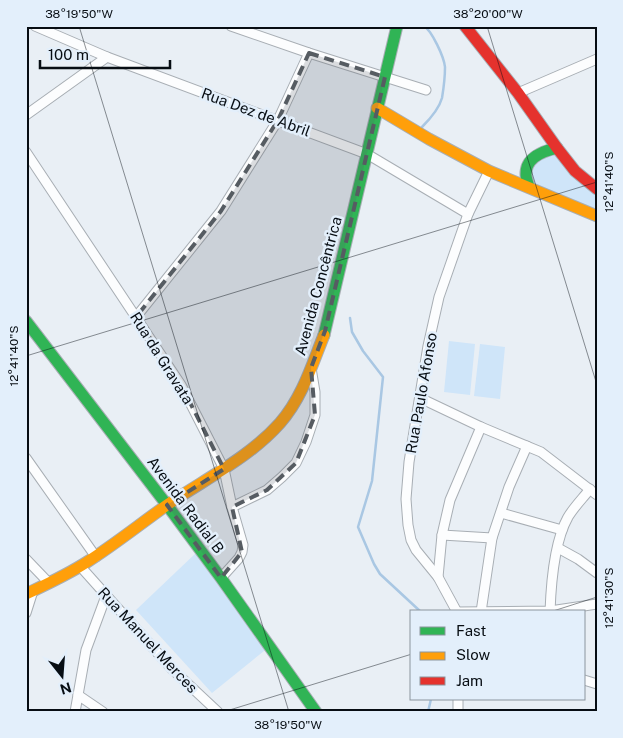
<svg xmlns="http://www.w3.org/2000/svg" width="623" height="738" viewBox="0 0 623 738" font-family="'Public Sans',sans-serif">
	<rect width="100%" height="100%" fill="#e9eff5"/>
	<g fill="#cfe5f9">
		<polygon points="556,154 597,189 597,211 535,184 531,175 535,163 544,156"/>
		<polygon points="449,341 475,344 470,395 444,392"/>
		<polygon points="480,344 505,347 500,399 474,396"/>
		<polygon points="197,552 269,647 212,693 136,610"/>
	</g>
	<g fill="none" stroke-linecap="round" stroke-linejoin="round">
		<g stroke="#a9c7e3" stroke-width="2.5">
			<path d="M 422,127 C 430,119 439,109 442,98 C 443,92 445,74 445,67 C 444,57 432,31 424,26"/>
			<polyline points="350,318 352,332 363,351 383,377 372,481 358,527 374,564 380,574 421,612"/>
			<polyline points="428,712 431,699"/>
		</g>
		<defs>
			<g id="street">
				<polyline points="35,26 107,57 367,154 468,214"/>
				<polyline points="231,26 309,53 426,90"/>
				<polyline points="518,93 597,59"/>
				<polyline points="26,115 107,57"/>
				<polyline points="26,152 181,385 224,469 232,507 243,545 242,552 239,558 221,578"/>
				<polyline points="136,317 221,211 278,120 309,53"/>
				<polyline points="420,398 481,427 541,452 597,495"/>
				<polyline points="26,458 96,557"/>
				<polyline points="232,507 267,490 282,477 296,463 306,442 315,415 315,392 311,368"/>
				<polyline points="501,513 562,530"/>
				<polyline points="442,535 492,538"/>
				<polyline points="558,548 578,559 597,573"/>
				<polyline points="26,559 49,583"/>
				<polyline points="80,566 172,669 218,712"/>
				<polyline points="438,577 442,535 450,500 481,427"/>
				<polyline points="457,612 438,577 416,550 411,540 408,525 406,499 409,462 428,346 439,297 468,214 489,171"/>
				<polyline points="457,612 550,611 597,604"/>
				<polyline points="481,612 492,538 509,487 527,446"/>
				<path d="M 550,612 C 551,583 554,542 568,517 C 574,507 583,498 590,489"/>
				<polyline points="26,613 33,591"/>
				<polyline points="584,680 597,684"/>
				<polyline points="78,695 103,712"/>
				<polyline points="75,712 86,650 106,596"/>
				<polyline points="458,712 458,699"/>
			</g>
			<g id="fast">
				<path d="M 529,187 C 528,183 526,179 526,175 C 525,158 543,151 557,148"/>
				<polyline points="26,321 167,505 221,578 316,712"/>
				<polyline points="324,335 397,26"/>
			</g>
			<g id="slow">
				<polyline points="377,108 429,139 489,171 597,216"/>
				<path d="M 26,594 C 47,584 67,575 87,562 C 114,545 140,524 167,505 C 205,479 249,458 280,423 C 302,398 312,365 324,335"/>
			</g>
			<polyline id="jam" points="465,26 518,93 557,148 575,171 597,189"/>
		</defs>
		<use href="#street" stroke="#a8aeb4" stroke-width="11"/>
		<use href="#fast" stroke="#a8aeb4" stroke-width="13"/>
		<use href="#slow" stroke="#a8aeb4" stroke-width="13"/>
		<use href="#jam" stroke="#a8aeb4" stroke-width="13"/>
		<use href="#street" stroke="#fcfdfe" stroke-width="9"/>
		<use href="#fast" stroke="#30b455" stroke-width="11"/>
		<use href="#slow" stroke="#ff9f0a" stroke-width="11"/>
		<use href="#jam" stroke="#e5322d" stroke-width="11"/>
	</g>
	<path fill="#565c62" fill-opacity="0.2" stroke="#565c62" stroke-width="4" stroke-dasharray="10 6" stroke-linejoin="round" d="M 309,53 L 385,77 L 325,331 L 311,368 L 315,415 L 296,463 L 267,490 L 232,507 L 242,552 L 221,578 L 167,505 L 224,469 L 181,385 L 136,317 L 221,211 L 278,120 Z"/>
	<path fill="none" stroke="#070d13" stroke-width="1" stroke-opacity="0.45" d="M 79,26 L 289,712M 487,26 L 597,385M 26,356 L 597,182M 550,612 L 597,597M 223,712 L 412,654"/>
	<g text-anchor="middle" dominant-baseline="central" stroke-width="5" stroke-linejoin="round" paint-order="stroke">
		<g font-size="15" fill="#070d13" stroke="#e3effb">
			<text transform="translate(256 112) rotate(20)">Rua Dez de Abril</text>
			<text transform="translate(318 286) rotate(-75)">Avenida Concêntrica</text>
			<text transform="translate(162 358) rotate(58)">Rua da Gravata</text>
			<text transform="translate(421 393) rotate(-80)">Rua Paulo Afonso</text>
			<text transform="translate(186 505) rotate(53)">Avenida Radial B</text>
			<text transform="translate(148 640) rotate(47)">Rua Manuel Merces</text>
		</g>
	</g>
	<rect width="623" height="738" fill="none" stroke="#e3effb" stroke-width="55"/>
	<rect x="410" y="610" width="175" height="90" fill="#e3effb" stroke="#8b959e"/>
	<rect x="420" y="627" width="25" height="8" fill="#30b455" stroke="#8b959e"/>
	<text x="456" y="636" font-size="15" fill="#070d13">Fast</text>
	<rect x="420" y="652" width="25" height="8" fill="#ff9f0a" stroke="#8b959e"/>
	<text x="456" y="660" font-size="15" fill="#070d13">Slow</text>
	<rect x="420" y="677" width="25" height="8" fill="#e5322d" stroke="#8b959e"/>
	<text x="456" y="686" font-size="15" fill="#070d13">Jam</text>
	<g transform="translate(62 676) rotate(163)" stroke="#e3effb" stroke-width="4" paint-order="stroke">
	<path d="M0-4L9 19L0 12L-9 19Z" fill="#070d13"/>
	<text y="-8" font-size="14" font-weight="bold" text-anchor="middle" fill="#070d13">N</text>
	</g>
	<path d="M40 60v8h130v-8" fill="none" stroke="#070d13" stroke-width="2.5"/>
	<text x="48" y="60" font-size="15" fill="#070d13" stroke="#e3effb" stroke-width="4" paint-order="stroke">100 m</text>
	<rect x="28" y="28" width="568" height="682" fill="none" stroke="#070d13" stroke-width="2"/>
	<g font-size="12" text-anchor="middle" fill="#070d13">
		<text x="79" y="18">38°19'50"W</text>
		<text x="488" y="18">38°20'00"W</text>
		<text transform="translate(609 182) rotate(-90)" y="4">12°41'40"S</text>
		<text transform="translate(14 356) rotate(-90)" y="4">12°41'40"S</text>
		<text transform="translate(609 598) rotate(-90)" y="4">12°41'30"S</text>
		<text x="288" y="729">38°19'50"W</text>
	</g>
</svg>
